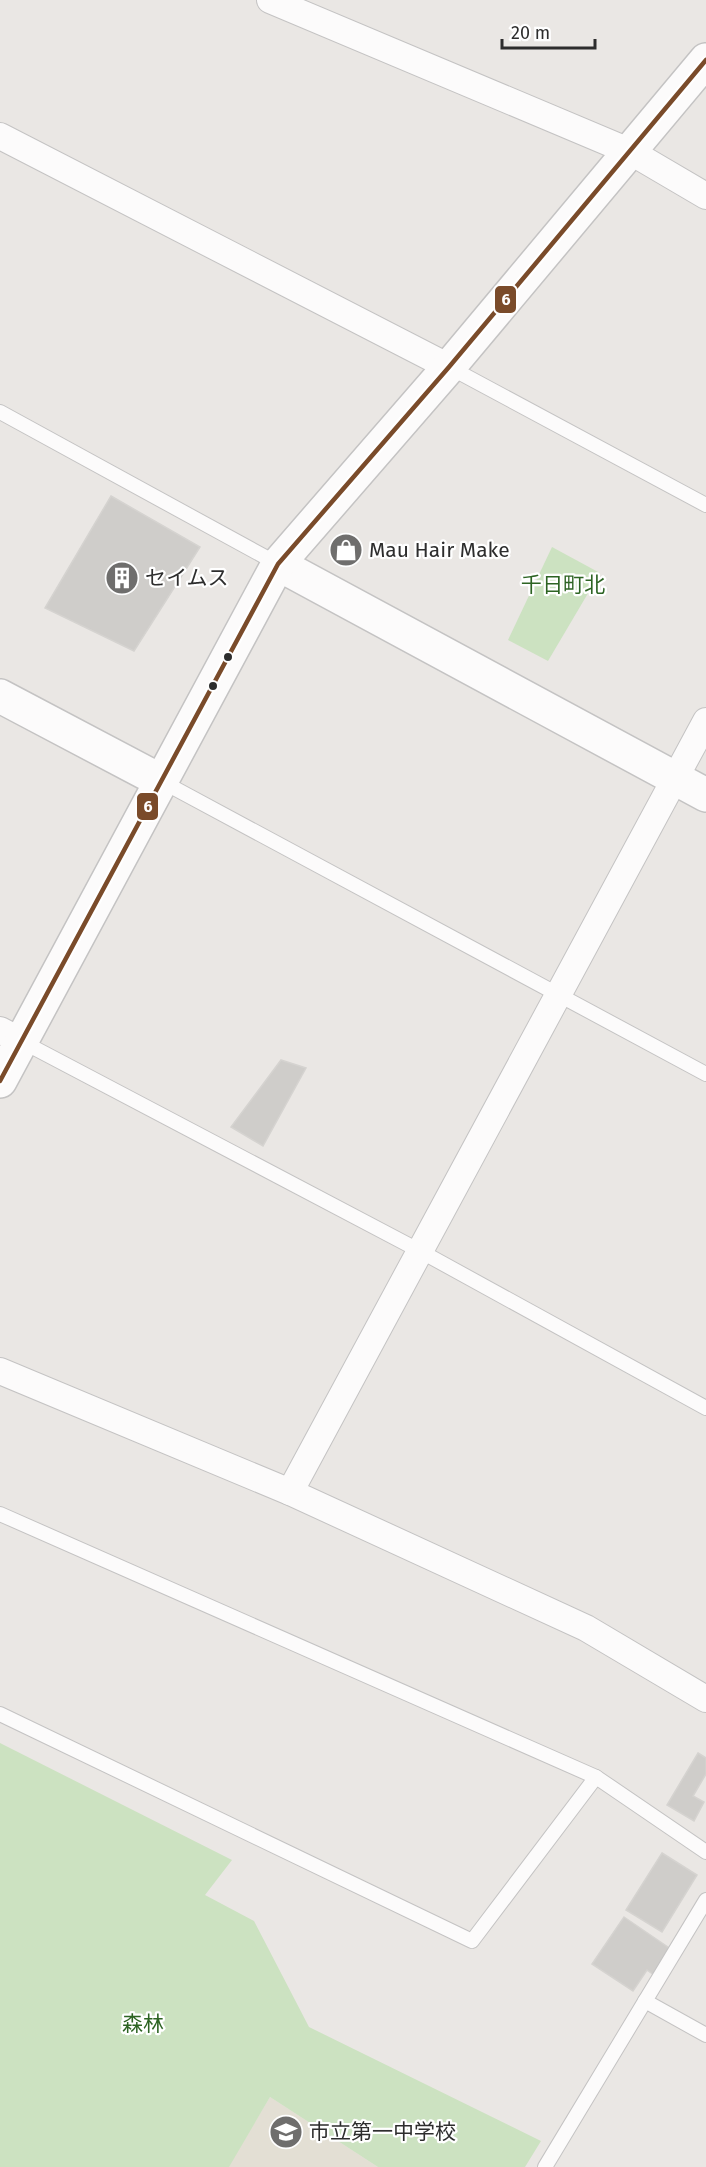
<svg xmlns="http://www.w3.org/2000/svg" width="706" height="2167" viewBox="0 0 706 2167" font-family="'Fira Sans','Noto Sans JP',sans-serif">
	<rect width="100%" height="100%" fill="#eae7e4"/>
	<polygon fill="#e3dfd4" points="270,2097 378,2167 228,2167"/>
	<g fill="#cce2c1">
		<polygon points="552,547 600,573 548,661 508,640"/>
		<polygon points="0,1743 232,1860 205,1895 254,1921 309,2027 541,2141 525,2167 378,2167 270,2097 229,2167 0,2167"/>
	</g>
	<g fill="#cfcdca" stroke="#d5d3d0" stroke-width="1.5">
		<polygon points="111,496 200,547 134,651 45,608"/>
		<polygon points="281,1060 306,1068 263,1146 231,1127"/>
		<polygon points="698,1753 706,1758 706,1774 693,1796 704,1802 694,1821 667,1805"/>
		<polygon points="662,1853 697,1875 662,1932 626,1910"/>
		<polygon points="624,1917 675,1952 658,1978 647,1970 633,1991 592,1964"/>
	</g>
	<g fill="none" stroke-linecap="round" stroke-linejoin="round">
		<defs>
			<g id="lane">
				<polyline points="449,367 706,505"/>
				<polyline points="0,412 278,564"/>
				<polyline points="161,781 706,1074"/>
				<polyline points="21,1041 420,1251 706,1408"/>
				<polyline points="0,1514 596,1777 472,1941 0,1714"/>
				<polyline points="596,1777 706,1852"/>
				<polyline points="645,2001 706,2035"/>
				<polyline points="545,2167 706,1900"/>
			</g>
			<g id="street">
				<polyline points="270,0 631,152 706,196"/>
				<polyline points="0,136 449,367"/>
				<polyline points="0,1030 21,1041"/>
				<polyline points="0,1371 290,1492 586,1628 706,1699"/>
				<polyline points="290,1492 706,721"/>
			</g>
			<g id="secondary">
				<polyline points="278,564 706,795"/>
				<polyline points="0,696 161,781"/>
				<polyline points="0,1081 278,564 449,367 706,60"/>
			</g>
		</defs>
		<use href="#lane" stroke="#c4c3c3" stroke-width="16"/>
		<use href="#street" stroke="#c4c3c3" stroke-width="28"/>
		<use href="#secondary" stroke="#c4c3c3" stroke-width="36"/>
		<use href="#lane" stroke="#fcfbfb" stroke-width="14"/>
		<use href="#street" stroke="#fcfbfb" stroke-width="26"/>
		<use href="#secondary" stroke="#fcfbfb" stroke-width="33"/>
		<defs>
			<polyline id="bus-1" points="0,1081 278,564 449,367 706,60"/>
		</defs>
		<use href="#bus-1" stroke="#fff" stroke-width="9"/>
		<use href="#bus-1" stroke="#7a4b2a" stroke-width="4.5"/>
	</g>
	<defs>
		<symbol id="shop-disc" viewBox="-11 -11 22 22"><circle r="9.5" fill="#6f6e6d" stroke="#fff"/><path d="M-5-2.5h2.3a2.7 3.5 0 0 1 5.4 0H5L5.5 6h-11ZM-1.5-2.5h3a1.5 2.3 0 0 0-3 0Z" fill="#fff"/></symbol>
		<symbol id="building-disc" viewBox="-11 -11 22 22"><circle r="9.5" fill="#6f6e6d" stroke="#fff"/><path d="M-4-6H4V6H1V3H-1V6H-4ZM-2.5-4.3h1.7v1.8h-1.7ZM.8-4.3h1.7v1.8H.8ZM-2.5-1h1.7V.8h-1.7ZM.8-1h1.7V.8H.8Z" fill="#fff"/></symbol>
		<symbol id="school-disc" viewBox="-11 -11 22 22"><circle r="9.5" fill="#6f6e6d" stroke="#fff"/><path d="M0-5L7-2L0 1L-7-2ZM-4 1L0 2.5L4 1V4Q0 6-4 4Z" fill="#fff"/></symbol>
	</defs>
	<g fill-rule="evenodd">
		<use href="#shop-disc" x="327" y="531" width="38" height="38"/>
		<use href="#building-disc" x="103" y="559" width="38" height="38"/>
		<use href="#school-disc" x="267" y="2113" width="38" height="38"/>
	</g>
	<g fill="#2d2d2d" stroke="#fff" stroke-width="2">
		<circle cx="228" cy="657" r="5"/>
		<circle cx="213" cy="686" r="5"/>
	</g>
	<g text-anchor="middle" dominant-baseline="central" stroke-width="4.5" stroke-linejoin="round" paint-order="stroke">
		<g font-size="21" fill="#2d2d2d" stroke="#fff" text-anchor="start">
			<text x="369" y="550">Mau Hair Make</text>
			<text x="145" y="578">セイムス</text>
			<text x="309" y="2132">市立第一中学校</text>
		</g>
		<g font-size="21" fill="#2d6423" stroke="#fff">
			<text x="563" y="585">千日町北</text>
			<text x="143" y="2024">森林</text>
		</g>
	</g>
	<g stroke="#fff" stroke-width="2">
		<rect x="494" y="285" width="23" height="29" rx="6" fill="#7a4b2a"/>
		<rect x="136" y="792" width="23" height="29" rx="6" fill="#7a4b2a"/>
	</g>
	<g font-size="16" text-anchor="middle" font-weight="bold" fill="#fff">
		<text x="506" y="305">6</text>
		<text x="148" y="812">6</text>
	</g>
	<path d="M502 39v9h93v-9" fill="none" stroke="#2d2d2d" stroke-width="3"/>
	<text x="511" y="39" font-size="18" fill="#2d2d2d" stroke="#ffffff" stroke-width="4.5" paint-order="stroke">20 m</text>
</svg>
